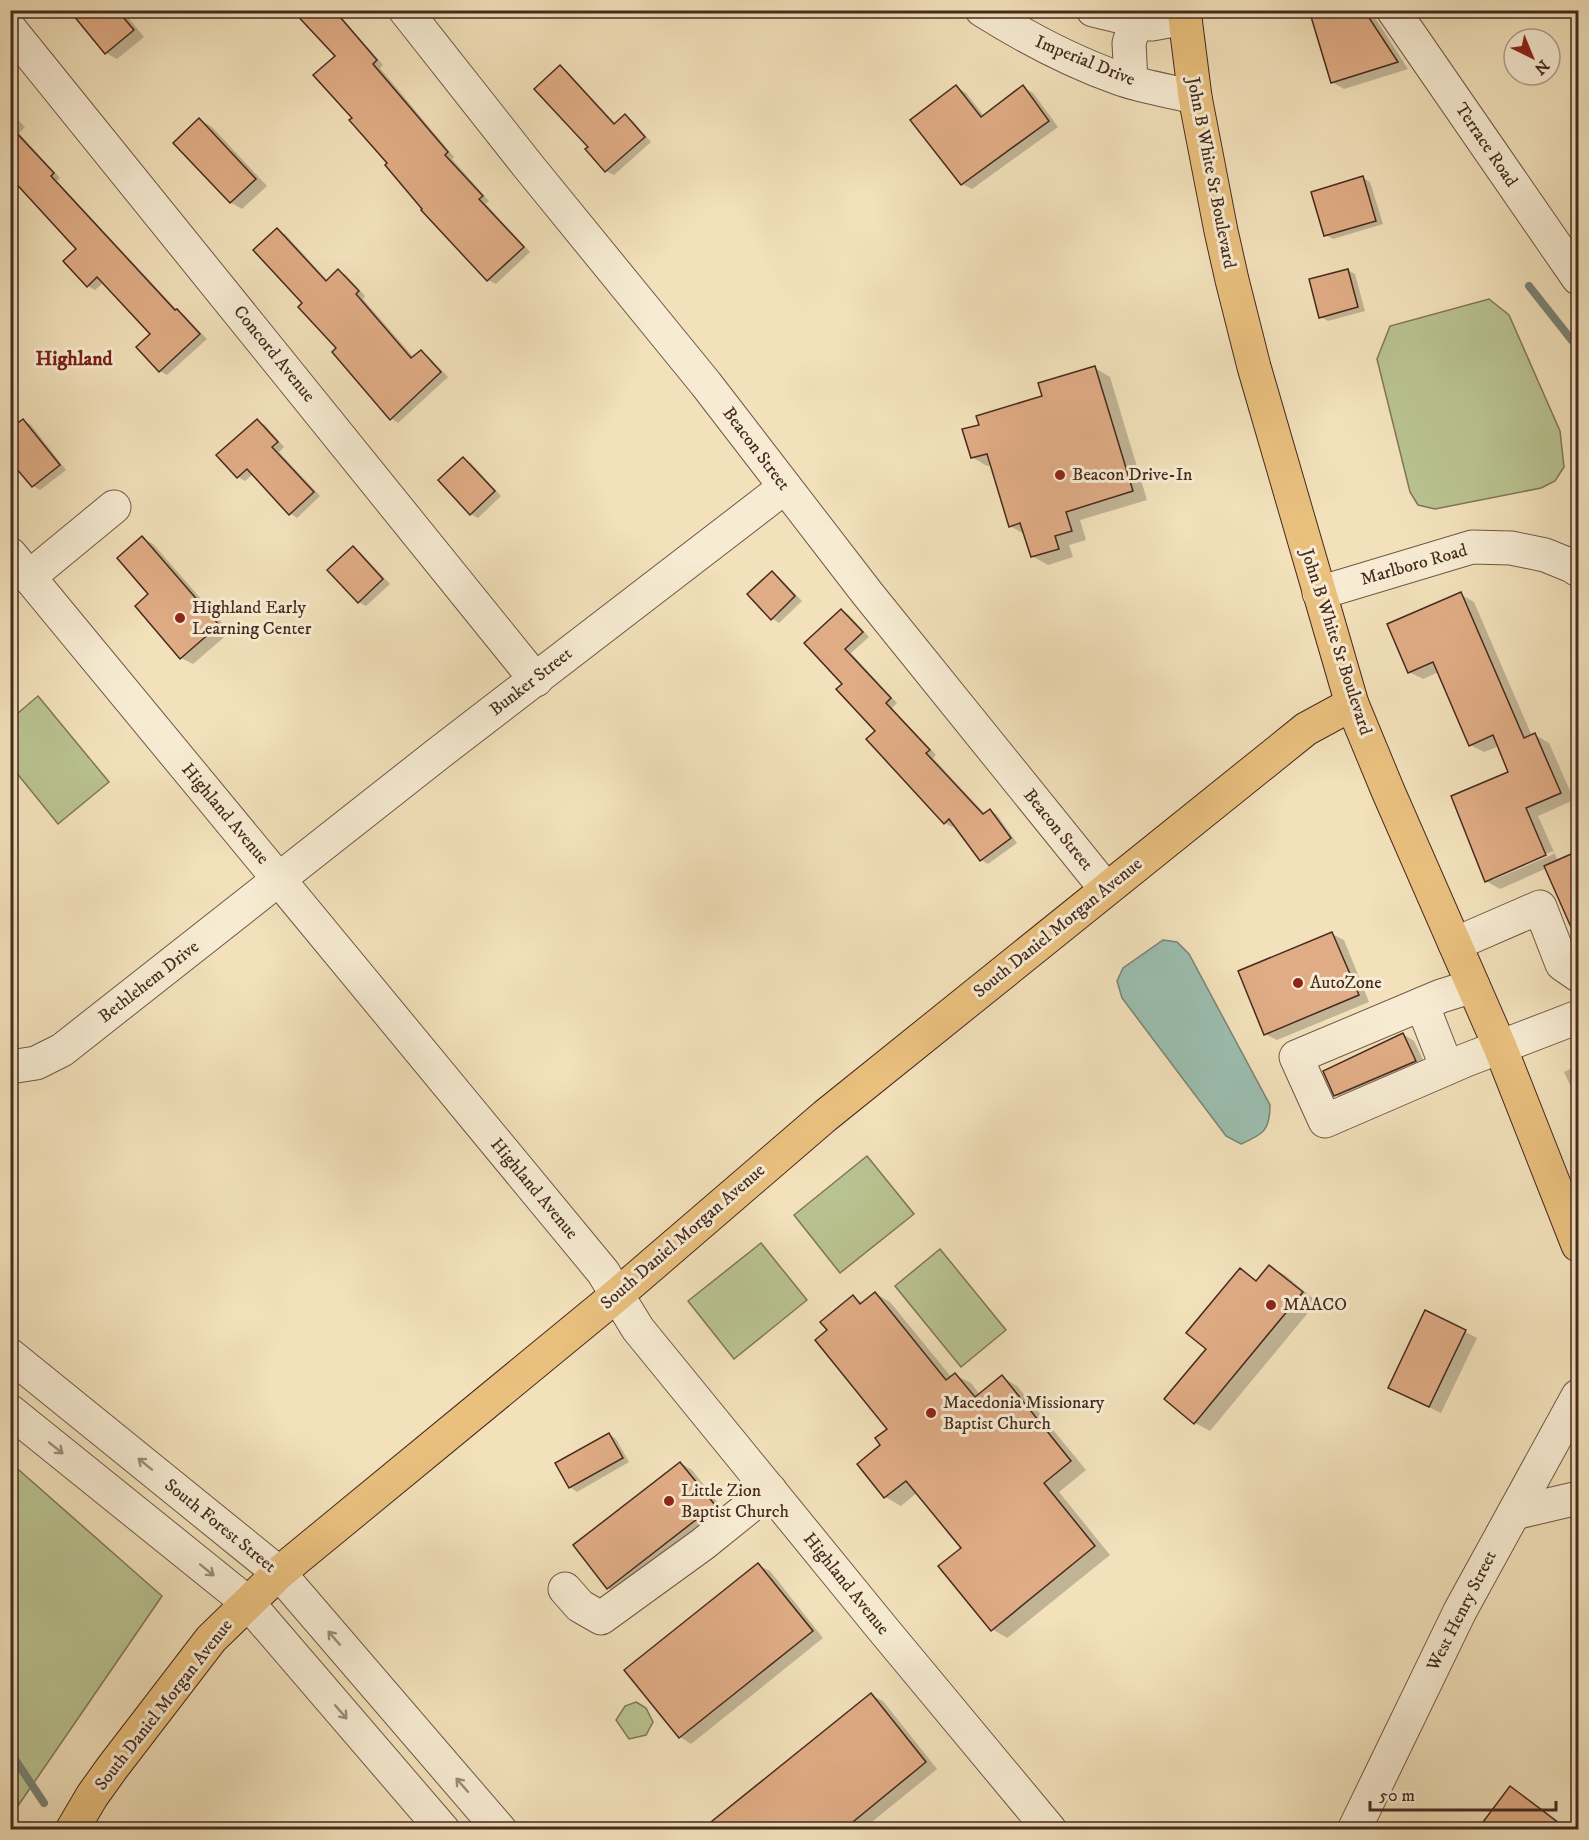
<svg xmlns="http://www.w3.org/2000/svg" width="1589" height="1840" viewBox="0 0 1589 1840" font-family="'IM FELL DW Pica',serif">
	<rect width="100%" height="100%" fill="#f2e1bb"/>
	<filter id="stains"><feTurbulence type="fractalNoise" baseFrequency=".00333" numOctaves="4"/><feColorMatrix values="0 0 0 0 .2 0 0 0 0 .09 0 0 0 0 .02 0 0 0 .5 -.17"/></filter>
	<radialGradient id="worn" r=".72"><stop offset=".6" stop-color="#630" stop-opacity="0"/><stop offset="1" stop-color="#630" stop-opacity=".3"/></radialGradient>
	<g fill="#b9c391" stroke="#807658" stroke-width="1.5">
		<polygon points="1489,299 1509,315 1560,431 1564,467 1555,481 1541,488 1435,509 1418,505 1410,492 1377,359 1390,326"/>
		<polygon points="38,696 109,782 58,824 11,766 11,719"/>
		<polygon points="867,1156 914,1214 840,1273 794,1215"/>
		<polygon points="761,1243 807,1300 734,1359 688,1301"/>
		<polygon points="940,1249 1006,1330 961,1367 895,1286"/>
		<polygon points="11,1463 162,1596 11,1816"/>
		<polygon points="636,1702 646,1708 653,1722 646,1735 629,1739 616,1720 625,1706"/>
	</g>
	<path fill="#9bbeb0" stroke="#798376" stroke-width="1.5" d="M 1163,940 L 1177,942 L 1189,954 L 1270,1105 C 1270,1130 1264,1134 1241,1144 L 1226,1136 L 1122,998 L 1117,981 L 1123,968 Z"/>
	<g fill="#0003" fill-rule="evenodd">
		<polygon points="71,10 122,10 144,37 117,59 106,53"/>
		<polygon points="294,10 335,10 383,65 380,68 454,157 452,159 489,201 486,204 530,252 496,284 488,280 423,210 424,209 354,119 337,56"/>
		<polygon points="1314,10 1370,10 1408,69 1344,89 1332,82"/>
		<polygon points="560,67 567,71 616,124 625,116 632,120 651,142 614,175 606,171 590,147"/>
		<polygon points="956,87 966,93 984,116 1023,87 1033,93 1058,127 972,189 962,184"/>
		<polygon points="10,112 25,127 19,133 60,178 57,181 177,310 184,315 207,339 167,375 160,371 138,347 152,334 104,282 95,290 88,286 78,250 10,176"/>
		<polygon points="200,120 211,126 267,186 242,209 230,202"/>
		<polygon points="1363,178 1370,182 1383,224 1333,239 1326,235"/>
		<polygon points="277,230 285,234 328,281 339,271 346,275 365,296 363,299 414,358 421,352 428,356 448,377 398,423 391,418 304,303"/>
		<polygon points="1347,270 1355,274 1365,311 1328,321 1321,317"/>
		<polygon points="1095,368 1110,377 1147,500 1080,520 1086,540 1069,545 1073,557 1048,565 1032,556 1026,535 1010,526 992,465 987,466 972,457 980,426 1044,397"/>
		<polygon points="10,411 21,423 24,421 31,425 66,470 40,490 33,486 10,458"/>
		<polygon points="257,421 265,425 284,447 279,452 320,496 297,518 290,513 253,474 245,481 238,477"/>
		<polygon points="463,459 471,463 501,496 478,518 471,514"/>
		<polygon points="142,538 153,544 230,632 193,664 181,658 150,594"/>
		<polygon points="353,548 360,552 390,584 366,606 359,602"/>
		<polygon points="772,573 779,577 802,601 779,623 772,618"/>
		<path d="M 1460,594 L 1474,602 L 1532,736 L 1535,735 L 1549,743 L 1574,800 L 1538,816 L 1558,861 L 1578,852 L 1578,940 L 1547,868 L 1500,889 L 1486,881 L 1510,773 L 1499,746 L 1484,752 L 1470,745 L 1439,672 L 1423,679 L 1409,672 ZM 1553,851 L 1554,854 L 1493,880 L 1493,877 Z"/>
		<polygon points="841,610 849,615 869,637 851,653 897,703 892,708 936,755 933,758 985,814 990,810 997,815 1017,843 988,864 981,860 955,824 952,827 945,823 844,684"/>
		<polygon points="1332,934 1344,940 1369,1002 1277,1040 1265,1034"/>
		<polygon points="1403,1034 1414,1041 1427,1068 1347,1102 1336,1095 1325,1072"/>
		<polygon points="1578,1065 1578,1102 1564,1072"/>
		<polygon points="1270,1267 1285,1275 1317,1302 1210,1431 1195,1423 1240,1270 1258,1281"/>
		<polygon points="875,1293 890,1302 952,1378 955,1375 971,1383 980,1395 1002,1377 1017,1386 1086,1470 1059,1492 1110,1555 1007,1638 992,1629 963,1548 918,1492 901,1506 885,1497 859,1464 882,1445 889,1429 829,1331 853,1297 863,1303"/>
		<polygon points="1426,1312 1477,1338 1441,1413 1401,1394"/>
		<polygon points="609,1434 616,1439 629,1462 577,1492 570,1487"/>
		<polygon points="680,1463 692,1470 725,1512 620,1594 608,1588"/>
		<polygon points="758,1565 770,1571 823,1638 691,1744 680,1737"/>
		<polygon points="871,1695 883,1701 937,1769 862,1830 719,1830"/>
		<polygon points="1510,1787 1525,1796 1570,1830 1478,1830"/>
	</g>
	<g fill="none" stroke-linecap="round" stroke-linejoin="round">
		<g stroke="#798376" stroke-width="8">
			<polyline points="1529,286 1578,348"/>
			<polyline points="10,1752 44,1803"/>
		</g>
	</g>
	<g fill="#e0ac85" stroke="#462a1f" stroke-width="1.5">
		<polygon points="69,10 117,10 134,30 105,54"/>
		<polygon points="292,10 334,10 377,60 373,64 448,152 445,155 483,196 479,199 524,247 487,281 421,210 422,209 385,165 387,163 349,120 352,118 313,75 335,56"/>
		<polygon points="1309,10 1364,10 1398,62 1331,83"/>
		<polygon points="560,65 614,124 625,114 645,137 605,172 585,149 588,147 534,89"/>
		<polygon points="956,85 981,117 1023,85 1049,121 961,185 910,120"/>
		<polygon points="199,118 256,179 230,203 173,143"/>
		<polygon points="10,126 54,173 51,176 175,310 177,309 200,334 159,372 136,347 150,334 97,277 87,287 63,261 76,249 10,177"/>
		<polygon points="1363,176 1376,221 1324,236 1311,192"/>
		<polygon points="277,228 326,281 338,269 359,291 356,294 411,358 421,350 441,372 390,420 332,352 336,348 298,307 302,303 253,250"/>
		<polygon points="1348,269 1358,307 1319,318 1309,279"/>
		<polygon points="1095,366 1133,491 1066,512 1072,531 1055,536 1059,549 1031,557 1020,523 1009,527 987,454 971,458 962,429 979,425 976,416 1042,396 1038,383"/>
		<polygon points="23,419 60,465 32,487 10,461 10,429"/>
		<polygon points="257,419 278,442 272,447 314,492 289,515 247,469 237,478 216,455"/>
		<polygon points="463,457 495,491 470,515 438,480"/>
		<polygon points="142,536 219,625 180,659 135,606 148,594 117,558"/>
		<polygon points="353,546 383,579 358,603 327,570"/>
		<polygon points="772,571 795,596 771,620 747,594"/>
		<polygon points="1461,592 1524,738 1535,733 1561,793 1526,808 1546,855 1485,882 1451,796 1508,772 1493,735 1469,746 1433,662 1408,673 1387,624"/>
		<polygon points="841,609 863,632 845,649 891,698 886,703 930,750 926,753 983,814 990,809 1011,838 980,861 949,819 944,824 866,739 875,731 836,689 842,684 804,643"/>
		<polygon points="1578,851 1578,943 1544,866"/>
		<polygon points="1332,932 1359,995 1264,1035 1238,971"/>
		<polygon points="1403,1033 1416,1061 1334,1096 1323,1071"/>
		<polygon points="1269,1265 1303,1292 1194,1424 1164,1399 1206,1349 1186,1333 1240,1268 1256,1281"/>
		<polygon points="875,1292 946,1380 955,1373 975,1397 1002,1375 1071,1461 1044,1483 1095,1546 991,1631 938,1566 961,1548 906,1481 884,1498 857,1464 880,1445 875,1438 887,1429 815,1340 827,1330 820,1322 853,1295 860,1304"/>
		<polygon points="1425,1310 1466,1330 1429,1407 1388,1388"/>
		<polygon points="609,1433 623,1458 569,1488 555,1463"/>
		<polygon points="680,1462 715,1505 607,1589 573,1545"/>
		<polygon points="758,1563 813,1631 679,1738 624,1670"/>
		<polygon points="871,1693 926,1762 843,1830 701,1830"/>
		<polygon points="1510,1786 1568,1830 1477,1830"/>
	</g>
	<g fill="none" stroke-linecap="round" stroke-linejoin="round">
		<defs>
			<g id="minor">
				<polyline points="405,10 529,167 706,384 867,593 1106,889"/>
				<path d="M 982,10 C 1025,37 1070,61 1118,78 C 1143,87 1170,91 1195,97"/>
				<polyline points="1093,10 1122,17"/>
				<polyline points="1122,10 1122,17 1135,24 1129,43 1131,82"/>
				<polyline points="1393,10 1578,278"/>
				<polyline points="1135,24 1152,24 1185,18"/>
				<polyline points="10,29 536,680"/>
				<polyline points="10,554 603,1272 638,1329 882,1628 1050,1830"/>
				<polyline points="29,577 114,507"/>
				<polyline points="1319,593 1472,547 1511,548 1545,555 1572,566 1578,570"/>
				<polyline points="1455,944 1540,907 1562,964 1578,975"/>
				<polyline points="1473,986 1441,996 1296,1057 1325,1121 1466,1060 1578,1017"/>
				<polyline points="1422,1004 1447,1068"/>
				<polyline points="10,1067 36,1063 62,1050 439,753 785,487"/>
				<polyline points="10,1355 279,1573 500,1830"/>
				<polyline points="10,1411 248,1603 443,1830"/>
				<polyline points="1514,1513 1578,1498"/>
				<polyline points="565,1589 580,1606 601,1618 703,1544 770,1490"/>
				<polyline points="1354,1830 1460,1611 1578,1396"/>
			</g>
			<g id="major">
				<polyline points="1184,10 1195,97 1221,231 1232,280 1254,367 1352,704 1388,791 1500,1047 1578,1245"/>
				<polyline points="72,1830 92,1796 112,1768 211,1639 279,1573 617,1295 825,1116 1306,729 1352,704"/>
			</g>
		</defs>
		<use href="#minor" stroke="#715846" stroke-width="35"/>
		<use href="#major" stroke="#462a1f" stroke-width="35"/>
		<use href="#minor" stroke="#f7ecd3" stroke-width="33"/>
		<use href="#major" stroke="#e9c07e" stroke-width="33"/>
	</g>
	<defs><path id="oneway-shaft" d="M-6 0H5M1.5-3L5.5 0L1.5 3" fill="none" stroke-width="1.6" stroke-linecap="round" stroke-linejoin="round" transform="scale(1.5)"/></defs>
	<g stroke="#9e8b79">
		<use href="#oneway-shaft" transform="translate(56 1448) rotate(39)"/>
		<use href="#oneway-shaft" transform="translate(145 1464) rotate(-141)"/>
		<use href="#oneway-shaft" transform="translate(207 1570) rotate(39)"/>
		<use href="#oneway-shaft" transform="translate(334 1638) rotate(-131)"/>
		<use href="#oneway-shaft" transform="translate(341 1712) rotate(49)"/>
		<use href="#oneway-shaft" transform="translate(462 1785) rotate(-131)"/>
	</g>
	<g fill="#8f2418" stroke="#f7ecd3" stroke-width="2">
		<circle cx="1060" cy="475" r="6"/>
		<circle cx="180" cy="618" r="6"/>
		<circle cx="1298" cy="983" r="6"/>
		<circle cx="1271" cy="1305" r="6"/>
		<circle cx="931" cy="1413" r="6"/>
		<circle cx="669" cy="1501" r="6"/>
	</g>
	<g text-anchor="middle" dominant-baseline="central" stroke-width="6" stroke-linejoin="round" paint-order="stroke">
		<g font-size="18" fill="#462a1f" stroke="#f7ecd3">
			<text transform="translate(1085 61) rotate(22)">Imperial Drive</text>
			<text transform="translate(1486 145) rotate(56)">Terrace Road</text>
			<text transform="translate(1211 173) rotate(79)">John B White Sr Boulevard</text>
			<text transform="translate(274 354) rotate(51)">Concord Avenue</text>
			<text transform="translate(756 449) rotate(53)">Beacon Street</text>
			<text transform="translate(1414 565) rotate(-16)">Marlboro Road</text>
			<text transform="translate(1336 642) rotate(72)">John B White Sr Boulevard</text>
			<text transform="translate(531 682) rotate(-38)">Bunker Street</text>
			<text transform="translate(225 814) rotate(50)">Highland Avenue</text>
			<text transform="translate(1058 830) rotate(51)">Beacon Street</text>
			<text transform="translate(1058 928) rotate(-39)">South Daniel Morgan Avenue</text>
			<text transform="translate(149 982) rotate(-38)">Bethlehem Drive</text>
			<text transform="translate(534 1189) rotate(50)">Highland Avenue</text>
			<text transform="translate(683 1237) rotate(-41)">South Daniel Morgan Avenue</text>
			<text transform="translate(220 1526) rotate(39)">South Forest Street</text>
			<text transform="translate(846 1584) rotate(51)">Highland Avenue</text>
			<text transform="translate(1462 1611) rotate(-63)">West Henry Street</text>
			<text transform="translate(164 1705) rotate(-52)">South Daniel Morgan Avenue</text>
		</g>
		<g font-size="18" fill="#462a1f" stroke="#f7ecd3" text-anchor="start">
			<text x="1072" y="475">Beacon Drive-In</text>
			<text x="192" y="608">Highland Early<tspan x="192" dy="21">Learning Center</tspan></text>
			<text x="1310" y="983">AutoZone</text>
			<text x="1283" y="1305">MAACO</text>
			<text x="943" y="1403">Macedonia Missionary<tspan x="943" dy="21">Baptist Church</tspan></text>
			<text x="681" y="1491">Little Zion<tspan x="681" dy="21">Baptist Church</tspan></text>
		</g>
		<g font-size="20" font-weight="bold" fill="#7a1f14" stroke="#f7ecd3">
			<text x="74" y="359">Highland</text>
		</g>
	</g>
	<rect width="1589" height="1840" fill="none" stroke="#f2e1bb" stroke-width="36"/>
	<rect x="12" y="12" width="1565" height="1816" fill="none" stroke="#462a1f" stroke-width="3"/>
	<rect x="18" y="18" width="1553" height="1804" fill="none" stroke="#462a1f" stroke-width="1.5"/>
	<g transform="translate(1532 57) rotate(137)"><circle r="28" fill="#f7ecd3" stroke="#b09e8b" stroke-width="1.5"/>
	<path d="M0-4.5L10 22L0 15L-10 22Z" fill="#8f2418"/>
	<text y="-9" font-size="16" font-weight="bold" text-anchor="middle" fill="#462a1f">N</text>
	</g>
	<path d="M1370 1801v9h186v-9" fill="none" stroke="#462a1f" stroke-width="3"/>
	<text x="1379" y="1801" font-size="18" fill="#462a1f" stroke="#f7ecd3" stroke-width="4.5" paint-order="stroke">50 m</text>
	<rect width="100%" height="100%" filter="url(#stains)"/>
	<rect width="100%" height="100%" fill="url(#worn)"/>
</svg>
